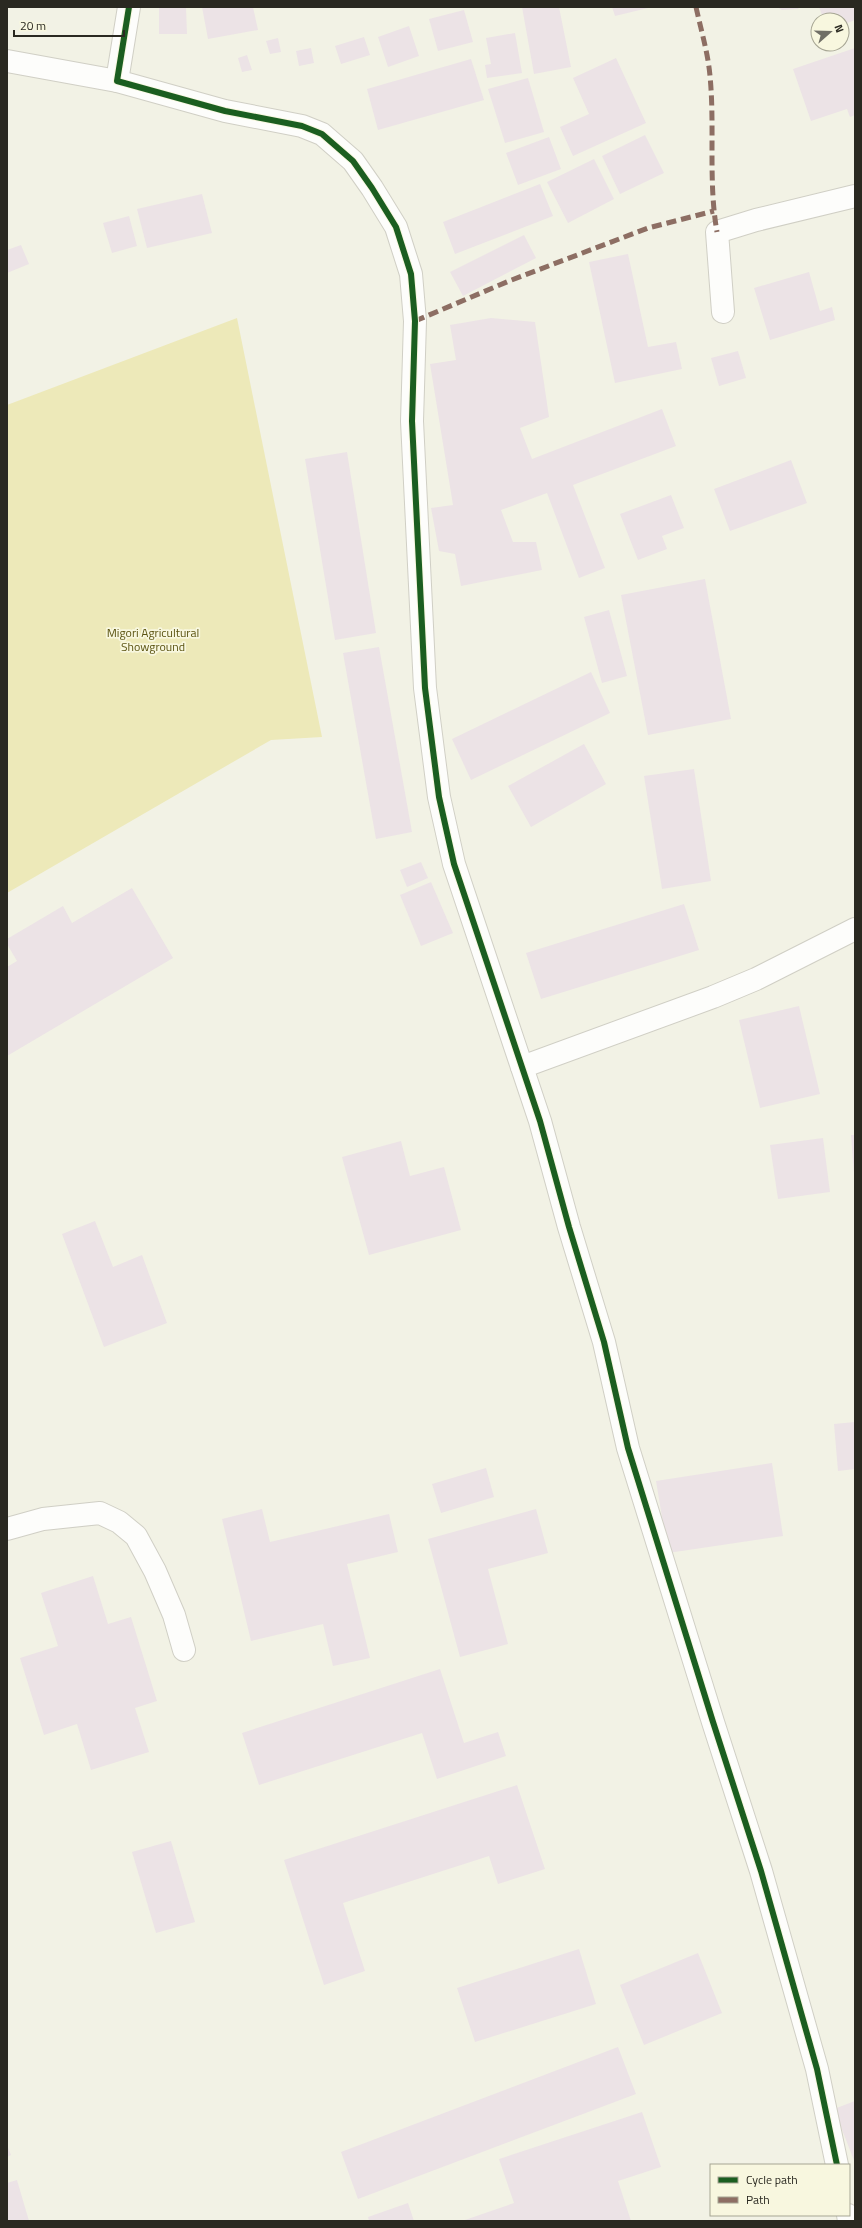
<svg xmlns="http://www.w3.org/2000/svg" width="862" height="2228" viewBox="0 0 862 2228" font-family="'Titillium Web',sans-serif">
	<rect width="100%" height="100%" fill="#f2f2e5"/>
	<polygon fill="#ede9b9" points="237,318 322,737 271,740 7,893 7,405"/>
	<g fill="#ece3e6">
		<polygon points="159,7 186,7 187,34 159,34"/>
		<polygon points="202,7 253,7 258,30 208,39"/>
		<polygon points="522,7 559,7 571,67 534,74"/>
		<polygon points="612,7 648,7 648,8 615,16"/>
		<polygon points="777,7 800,7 798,9 782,10"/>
		<polygon points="819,7 855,7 855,20 842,25 842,20 824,20"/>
		<polygon points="464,10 473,42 438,51 429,19"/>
		<polygon points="409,26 419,56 388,67 378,37"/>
		<polygon points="515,33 522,73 487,78 485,65 491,64 486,38"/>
		<polygon points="364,37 370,55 341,64 335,46"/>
		<polygon points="278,38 281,52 270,54 266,41"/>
		<polygon points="311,48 314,63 299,66 296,51"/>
		<polygon points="855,48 855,115 850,117 847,109 811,121 793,69"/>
		<polygon points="247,55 252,70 242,72 238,58"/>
		<polygon points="616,58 646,123 573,156 560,127 589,114 573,78"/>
		<polygon points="471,59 484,100 378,130 367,89"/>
		<polygon points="528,78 544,132 505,143 488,89"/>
		<polygon points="645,135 664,173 620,194 602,156"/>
		<polygon points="549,137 561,169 518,185 506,153"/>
		<polygon points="594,159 614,199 568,223 547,182"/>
		<polygon points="540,184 553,216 455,254 443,222"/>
		<polygon points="202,194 212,233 147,248 137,209"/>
		<polygon points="129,216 137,246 112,253 103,223"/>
		<polygon points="524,235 536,258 463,296 450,272"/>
		<polygon points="21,245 29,264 7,273 7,250"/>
		<polygon points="628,254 648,347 676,342 682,369 615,383 589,262"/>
		<polygon points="809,272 820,311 832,307 835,320 770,340 754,288"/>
		<polygon points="491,318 535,322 549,417 520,428 532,459 662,409 676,446 573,485 605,568 579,578 547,493 501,510 513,542 536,542 542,570 461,586 455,554 439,551 431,508 453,505 430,364 456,360 450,325"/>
		<polygon points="738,351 746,378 719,386 711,358"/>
		<polygon points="347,452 376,633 335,640 305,459"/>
		<polygon points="791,460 807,503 730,531 714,489"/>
		<polygon points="671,495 684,528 662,536 667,549 638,560 620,514"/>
		<polygon points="705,579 731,719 648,735 621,595"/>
		<polygon points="609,610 627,676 602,683 584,617"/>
		<polygon points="379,647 412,832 376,839 343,653"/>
		<polygon points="591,672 610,713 471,780 452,739"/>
		<polygon points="584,744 606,784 531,827 508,786"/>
		<polygon points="694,769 711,881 662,889 644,776"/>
		<polygon points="421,862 428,878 407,887 400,870"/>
		<polygon points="431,882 453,933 421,946 400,895"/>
		<polygon points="132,888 173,958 7,1056 7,967 17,961 7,944 7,939 63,906 72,923"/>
		<polygon points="684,904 699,950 541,999 526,953"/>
		<polygon points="799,1006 820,1094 760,1108 739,1020"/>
		<polygon points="851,1135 855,1135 855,1174 854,1174"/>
		<polygon points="823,1138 830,1192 778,1199 770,1145"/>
		<polygon points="401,1141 410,1176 444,1167 461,1230 369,1255 342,1157"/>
		<polygon points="95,1221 113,1267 142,1255 167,1323 104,1347 62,1234"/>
		<polygon points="855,1422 855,1469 838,1471 834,1424"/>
		<polygon points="772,1463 783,1536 668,1553 656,1481"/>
		<polygon points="486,1468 494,1497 441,1513 432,1484"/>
		<polygon points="262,1509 270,1542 389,1514 398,1552 347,1564 370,1658 333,1666 323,1624 251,1641 222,1519"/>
		<polygon points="536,1509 548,1553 488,1569 508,1644 460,1657 428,1539"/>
		<polygon points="93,1576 108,1624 131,1617 157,1701 135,1708 149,1752 91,1770 77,1724 44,1735 20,1658 58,1646 41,1593"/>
		<polygon points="440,1669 464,1743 498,1732 506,1756 437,1779 422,1733 259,1785 242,1733"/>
		<polygon points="517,1785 545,1869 498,1884 489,1856 343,1903 365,1971 324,1985 284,1860"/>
		<polygon points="171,1841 195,1922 156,1933 132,1852"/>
		<polygon points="579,1949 596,2004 475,2042 457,1988"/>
		<polygon points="698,1953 722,2013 644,2045 620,1985"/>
		<polygon points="618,2047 636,2094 358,2199 341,2152"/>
		<polygon points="855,2101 855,2163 834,2109"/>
		<polygon points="642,2112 661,2167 618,2181 631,2221 462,2221 514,2203 499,2159"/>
		<polygon points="7,2145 11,2155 7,2157"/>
		<polygon points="17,2180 29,2221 7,2221 7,2183"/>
		<polygon points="408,2203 414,2221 369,2221 368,2217"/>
	</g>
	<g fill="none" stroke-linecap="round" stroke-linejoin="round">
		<defs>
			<g id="minor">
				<polyline points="129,7 117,81 225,111 302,126 322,134 353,161 372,188 396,227 411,274 415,321 412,421 425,688 439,797 454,864 540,1121 569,1227 604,1342 628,1448 713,1722 761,1871 817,2069 837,2165"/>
				<polyline points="7,61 117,81"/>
				<polyline points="723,312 717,232 756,220 855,196"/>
				<polyline points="522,1067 713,997 756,979 855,929"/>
				<polyline points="7,1529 43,1519 100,1513 119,1522 136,1536 155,1571 174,1615 184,1650"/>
				<polyline points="848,2215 849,2221"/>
			</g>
		</defs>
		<use href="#minor" stroke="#d0cfc5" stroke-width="24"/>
		<use href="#minor" stroke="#fdfdfb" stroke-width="22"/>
		<g stroke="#8d6e63" stroke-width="5" stroke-dasharray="10 5" stroke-linecap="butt">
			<path d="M 696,7 C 701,30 708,53 710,76 C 715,128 708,181 717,232"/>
			<polyline points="415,321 509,281 648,228 714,211"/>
		</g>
		<defs>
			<polyline id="cycleway" points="129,7 117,81 225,111 302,126 322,134 353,161 372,188 396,227 411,274 415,321 412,421 425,688 439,797 454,864 540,1121 569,1227 604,1342 628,1448 713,1722 761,1871 817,2069 837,2165"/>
		</defs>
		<use href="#cycleway" stroke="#f8f7df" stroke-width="8"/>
		<use href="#cycleway" stroke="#1b5e20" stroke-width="6"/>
	</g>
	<g text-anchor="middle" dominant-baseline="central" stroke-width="3.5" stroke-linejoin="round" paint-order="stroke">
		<g font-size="12" fill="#5a5311" stroke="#f8f7df">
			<text x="153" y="632">Migori Agricultural<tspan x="153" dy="14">Showground</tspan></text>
		</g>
	</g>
	<rect width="862" height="2228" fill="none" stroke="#2a2921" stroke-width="16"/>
	<rect x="710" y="2164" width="140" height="52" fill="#f8f7df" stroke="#a6a593"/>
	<rect x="718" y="2177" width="20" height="6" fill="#1b5e20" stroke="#a6a593"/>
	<text x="746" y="2184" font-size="12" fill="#2a2921">Cycle path</text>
	<rect x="718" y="2197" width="20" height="6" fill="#8d6e63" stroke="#a6a593"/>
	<text x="746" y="2204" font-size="12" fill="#2a2921">Path</text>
	<g transform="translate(830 32) rotate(70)"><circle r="19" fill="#f8f7df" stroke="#a6a593"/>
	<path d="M0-3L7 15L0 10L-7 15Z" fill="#706f66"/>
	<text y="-6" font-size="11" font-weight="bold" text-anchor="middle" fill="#2a2921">N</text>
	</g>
	<path d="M14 30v6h110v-6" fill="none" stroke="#2a2921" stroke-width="2"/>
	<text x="20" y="30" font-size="12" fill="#2a2921" stroke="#f8f7df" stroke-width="3" paint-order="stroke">20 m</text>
</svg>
